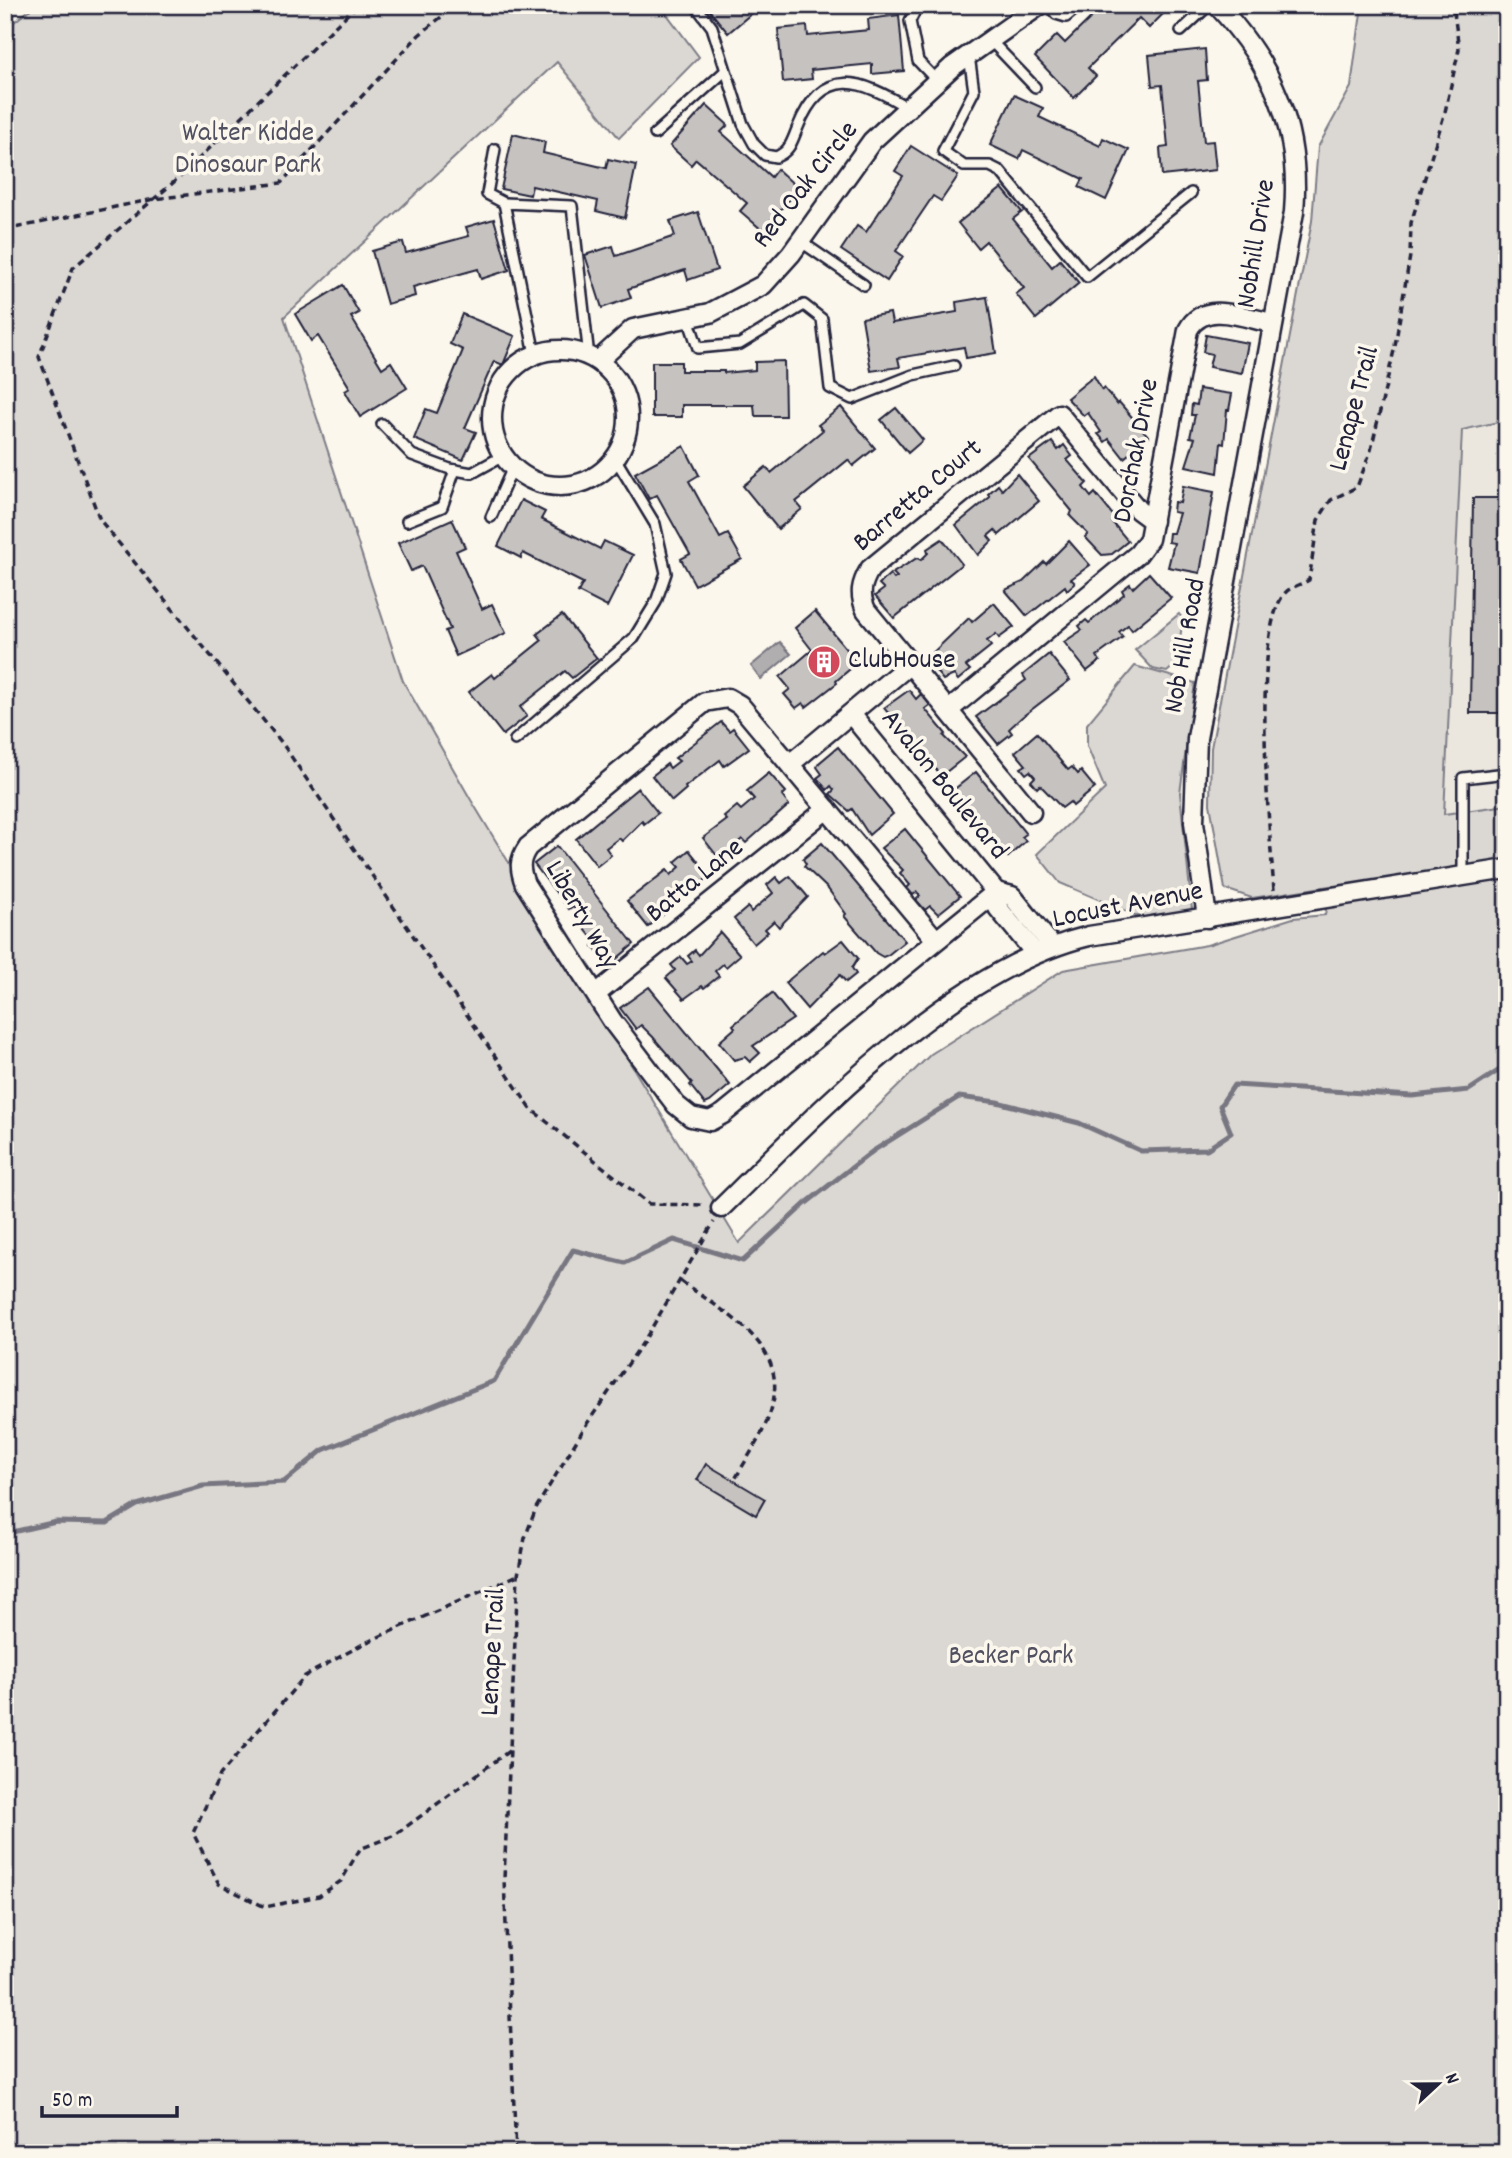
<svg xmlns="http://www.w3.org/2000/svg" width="1512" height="2158" viewBox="0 0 1512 2158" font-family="Dekko,sans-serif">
	<rect width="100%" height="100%" fill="#fbf7ec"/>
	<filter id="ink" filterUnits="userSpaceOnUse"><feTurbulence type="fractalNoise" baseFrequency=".0143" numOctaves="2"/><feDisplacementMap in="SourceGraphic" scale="14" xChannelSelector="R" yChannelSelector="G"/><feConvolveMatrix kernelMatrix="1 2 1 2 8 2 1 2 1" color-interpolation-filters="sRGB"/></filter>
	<g filter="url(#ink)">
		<polygon fill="#ebe7df" points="1507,420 1507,805 1444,815 1463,429"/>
		<g fill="#dbd8d3" stroke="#7e7d87" stroke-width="2">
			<polygon points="36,5 660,5 699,57 619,138 557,62 284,317 403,681 471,800 739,1243 931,1054 1063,970 1207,945 1293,918 1325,915 1330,886 1252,898 1225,889 1210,804 1211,748 1312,221 1318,147 1351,87 1362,5 1507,5 1507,420 1462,430 1444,814 1507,805 1507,2153 5,2153 5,29"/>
			<polygon points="1179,614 1183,619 1176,664 1167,672 1153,669 1135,650"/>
			<polygon points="1135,666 1195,683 1180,793 1192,910 1142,918 1060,883 1037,854 1105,789 1087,746 1087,724"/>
		</g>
		<polygon fill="#b1aeb0" stroke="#787681" stroke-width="2" points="780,642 791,654 761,679 751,666"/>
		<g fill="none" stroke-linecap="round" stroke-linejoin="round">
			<polyline stroke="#787681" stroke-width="5" points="5,1539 8,1533 56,1522 107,1523 137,1505 203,1486 284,1482 323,1450 494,1381 573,1250 625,1263 674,1240 743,1261 805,1204 873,1151 959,1097 997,1102 1079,1123 1141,1151 1207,1149 1231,1133 1220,1106 1234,1085 1412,1096 1469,1090 1507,1065"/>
		</g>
		<g fill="#c6c2c0" stroke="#22223b" stroke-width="2">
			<polygon points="705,5 746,5 752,13 728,33"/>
			<polygon points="1104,5 1170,7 1149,28 1139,18 1088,68 1096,76 1074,98 1035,57 1057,35 1065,43"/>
			<polygon points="899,15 904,71 872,74 872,64 811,70 812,79 783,82 778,29 807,26 808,36 869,30 868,19"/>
			<polygon points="1205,49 1207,80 1198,81 1204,142 1213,141 1216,170 1162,176 1160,148 1168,147 1162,85 1152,86 1149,55"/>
			<polygon points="1014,95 1043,108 1039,117 1100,146 1103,138 1129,150 1106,200 1079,187 1083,179 1023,150 1019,159 990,145"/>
			<polygon points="706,105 728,125 721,132 771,177 777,169 799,189 762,230 740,211 747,203 696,159 691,165 670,146"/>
			<polygon points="513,134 545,142 543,153 606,168 608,159 636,165 625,218 596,211 598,201 532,186 530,195 501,189"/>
			<polygon points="911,146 958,176 941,201 933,196 896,251 903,256 887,281 841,250 857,226 866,232 903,176 895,171"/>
			<polygon points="1002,188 1022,212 1013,219 1052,267 1060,260 1079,283 1036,319 1016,294 1024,288 986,241 978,248 958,223"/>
			<polygon points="698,212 717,270 688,280 685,270 628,289 631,298 602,308 585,255 613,246 616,256 675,236 670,221"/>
			<polygon points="494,219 509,270 481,279 478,269 413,287 415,296 387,304 372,251 403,242 406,253 469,236 466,227"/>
			<polygon points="343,285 359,313 351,317 382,368 391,362 407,388 360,417 345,391 350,388 318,336 311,341 295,314"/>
			<polygon points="987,297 996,353 966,358 964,347 898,358 900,367 871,371 862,318 890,313 892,323 957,312 956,302"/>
			<polygon points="462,314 515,336 503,365 494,361 465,428 476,432 463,460 414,439 426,409 437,413 463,350 450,344"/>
			<polygon points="1206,335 1248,343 1242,373 1209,367 1212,354 1203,352"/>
			<polygon points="784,361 785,416 755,416 754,405 682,405 682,417 652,417 652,362 681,362 681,371 724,371 724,373 755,370 755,362"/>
			<polygon points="1094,376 1102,390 1104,388 1117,404 1119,402 1149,437 1124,458 1109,439 1105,442 1098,434 1101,432 1088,413 1084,416 1067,398"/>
			<polygon points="1199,389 1232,394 1229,410 1227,410 1224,444 1221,443 1218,473 1186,466 1195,438 1190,437 1195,415 1191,415 1192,404 1197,405"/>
			<polygon points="841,407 875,448 853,466 848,460 796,502 802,509 778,529 743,486 766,467 771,473 823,430 818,425"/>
			<polygon points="896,408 923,440 908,453 881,420"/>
			<polygon points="1052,442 1058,450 1064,445 1072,456 1067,460 1087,483 1083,487 1091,497 1095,493 1116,519 1112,522 1128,541 1112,554 1102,555 1085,537 1088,534 1070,516 1072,511 1029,459"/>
			<polygon points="684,446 699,475 689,481 720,538 728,534 742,559 695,585 681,559 690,554 657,495 649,499 635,473"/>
			<polygon points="1017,474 1039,501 999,535 995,530 988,536 992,541 978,555 956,525 990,497 988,494 998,485 1002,490"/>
			<polygon points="1183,486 1214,492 1200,573 1168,567 1174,543 1168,542 1169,533 1173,533 1179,513 1173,512 1174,502 1180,503"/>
			<polygon points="1473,498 1507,498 1507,713 1470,713"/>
			<polygon points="521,500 545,512 541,519 600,549 604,541 633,555 607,607 578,592 583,583 523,553 521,558 498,546"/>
			<polygon points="452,519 465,547 456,551 482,609 492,604 506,633 456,656 445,631 450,629 422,566 411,571 398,543"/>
			<polygon points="942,539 962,564 894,618 875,596 884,589 879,584 890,574 894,579 897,577 893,573 917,558 921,560 928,553 927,549"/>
			<polygon points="1069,541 1090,565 1071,579 1075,583 1067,590 1065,586 1027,616 1005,590 1023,582 1044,562 1046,564"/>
			<polygon points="1149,573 1171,598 1132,630 1128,625 1119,632 1123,637 1097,656 1100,661 1087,671 1064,642 1082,630 1079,626 1086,620 1089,623 1124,594 1122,590 1130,584 1133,588"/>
			<polygon points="994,603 1014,627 999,638 996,634 987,641 991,646 966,666 970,670 958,680 954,675 943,680 926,659 969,618 972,622"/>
			<polygon points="815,611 855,659 847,665 850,669 836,681 837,683 806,707 803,703 796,708 784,694 790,689 780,677 812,650 795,628"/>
			<polygon points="562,615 597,658 572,678 565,671 520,707 527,716 503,735 469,692 492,674 495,678 542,640 537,634"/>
			<polygon points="1049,654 1070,680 1022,717 1009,729 1012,733 998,744 976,717 1026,680 1023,675"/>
			<polygon points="909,690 916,699 921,694 930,705 925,709 946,734 944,736 965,757 941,776 923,753 919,756 902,736 905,734 884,708"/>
			<polygon points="721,722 729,731 733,728 749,748 724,766 720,760 685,787 686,789 672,801 652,776 667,764 670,768 679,761 675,758"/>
			<polygon points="1037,733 1068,770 1072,767 1078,774 1081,771 1095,788 1073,806 1070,802 1062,808 1040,785 1037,788 1031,781 1035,777 1030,771 1026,774 1021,768 1026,765 1015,752"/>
			<polygon points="838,747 893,814 869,835 852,809 849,811 830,794 834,790 831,786 827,790 817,778 822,774 817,767 819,763"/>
			<polygon points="976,772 1026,834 1022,837 1026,841 1008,857 987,832 984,834 966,813 971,809 952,791"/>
			<polygon points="769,773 786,792 782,796 789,805 746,843 742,839 733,847 736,851 722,862 703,838 727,820 724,817 737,806 741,810 754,799 747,791"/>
			<polygon points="638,788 658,813 644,824 642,821 622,841 619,838 606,848 611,855 597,866 576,839"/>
			<polygon points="905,829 960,896 938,914 930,906 925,910 916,900 920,896 917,892 913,895 907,888 910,885 900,873 903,870 881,848"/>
			<polygon points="822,843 905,941 888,955 883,957 876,953 844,916 846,914 828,889 804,866 806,864 803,859"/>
			<polygon points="557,846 634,944 613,962 607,955 601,957 593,946 596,943 577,919 581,916 573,906 569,909 534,864"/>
			<polygon points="689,850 710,876 648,927 627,901 667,870 671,875 680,867 675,862"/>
			<polygon points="790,876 808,897 779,927 774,921 765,929 768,932 754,944 734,919 748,907 751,912 773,893 767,885 776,877 781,883"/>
			<polygon points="720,932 740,955 726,967 723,964 715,971 719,976 704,988 702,986 684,999 666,978 675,970 671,965 681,957 687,964 692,961 688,956 695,950 699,955"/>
			<polygon points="843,940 858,958 852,968 856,974 846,982 840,975 807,1009 785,983 823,951 825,953"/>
			<polygon points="649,987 730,1085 710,1102 705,1104 690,1085 692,1083 653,1037 641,1025 636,1029 620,1008"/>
			<polygon points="772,993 793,1019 753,1046 760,1053 750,1062 745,1057 734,1060 719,1042 735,1028 733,1025"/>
			<polygon points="706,1464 765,1499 756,1515 697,1480"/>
		</g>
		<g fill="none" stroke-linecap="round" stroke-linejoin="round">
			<defs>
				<g id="service">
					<path d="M 695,5 L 712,27 L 743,124 L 754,144 L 765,155 L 776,157 C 791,151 792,140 798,127 C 823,64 862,80 908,108"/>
					<polyline points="918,5 910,21 918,61 937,81"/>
					<polyline points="1049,5 1056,14 1066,17 1080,5"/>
					<polyline points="1181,31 1209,5"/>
					<polyline points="991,41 1035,87"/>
					<polyline points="969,56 974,91 943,151 964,166 990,166 1000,171 1087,277 1191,193"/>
					<polyline points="655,134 724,72"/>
					<polyline points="495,149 487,194 504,203"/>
					<polyline points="800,241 864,285"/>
					<polyline points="688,318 698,348 740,344 804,305 822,319 830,388 852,399 913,375 954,366"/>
					<polyline points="535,354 504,203 572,206 589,357"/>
					<polyline points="382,424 412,455 450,469 472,473 503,456"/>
					<polyline points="491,517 513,467"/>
					<polyline points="407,521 442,507 455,470"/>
					<polyline points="515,740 634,638 656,602 666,573 655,524 615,458"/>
					<polyline points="1463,876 1463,778 1507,773"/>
				</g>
				<g id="minor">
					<circle cx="560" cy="418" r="68"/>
					<polyline points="598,361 633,329 710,313 763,285 791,254 872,141 952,67 1040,5"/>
					<path d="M 949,710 L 1138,554 L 1149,539 L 1188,330 C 1204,299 1245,318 1272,323"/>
					<polyline points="851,714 996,892 998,908 1035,953"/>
					<polyline points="790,764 910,664"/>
					<path d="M 1031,812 L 866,610 C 859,594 861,584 870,569 L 1059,414 L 1138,510 L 1153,521"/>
					<polyline points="996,892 1012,896 1052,946"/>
					<path d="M 1207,918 L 1194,822 L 1197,738 L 1294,212 C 1301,128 1273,65 1217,5"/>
					<path d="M 936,940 L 740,705 L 728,698 L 705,702 L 528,847 C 519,860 519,868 525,884 L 613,1022 L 676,1105 L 691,1117 L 710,1121 L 723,1114 L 996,892"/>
					<polyline points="596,994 827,809"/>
					<path d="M 721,1208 C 820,1111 952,969 1089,936 L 1507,869"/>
				</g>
			</defs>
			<use href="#service" stroke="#22223b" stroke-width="14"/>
			<use href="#minor" stroke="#22223b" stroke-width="23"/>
			<g stroke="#22223b" stroke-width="3.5" stroke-dasharray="7 5" stroke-linecap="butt">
				<polyline points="357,5 181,176 73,268 39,357 100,520 282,743 531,1109 649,1204 705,1205"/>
				<polyline points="5,230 154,199 281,183 419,35 456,5"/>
				<path d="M 1274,890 C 1270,837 1250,628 1286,592 C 1291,587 1302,584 1309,580 L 1318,520 L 1331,500 L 1357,487 L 1371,450 L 1395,346 L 1410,256 L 1411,223 L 1445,112 L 1459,49 L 1453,5"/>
				<path d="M 681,1281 C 725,1314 791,1344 771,1410 C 764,1434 746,1459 734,1481"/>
				<polyline points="509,1751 395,1835 360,1849 341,1881 319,1896 265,1907 219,1884 193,1833 220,1775 305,1676 365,1643 518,1575"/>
				<polyline points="516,2153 504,1879 518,1575 525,1538 536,1508 586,1425 644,1341 714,1222"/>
			</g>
			<use href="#service" stroke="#fbf7ec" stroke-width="9"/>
			<use href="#minor" stroke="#fbf7ec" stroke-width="18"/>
		</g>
	</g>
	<defs>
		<symbol id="building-disc" viewBox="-11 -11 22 22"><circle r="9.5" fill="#d1495b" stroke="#fbf7ec"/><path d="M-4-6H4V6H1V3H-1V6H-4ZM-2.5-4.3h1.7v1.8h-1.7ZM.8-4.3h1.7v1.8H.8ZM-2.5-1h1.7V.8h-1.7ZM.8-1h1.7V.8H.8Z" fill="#fff"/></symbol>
	</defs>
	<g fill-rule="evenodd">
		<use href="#building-disc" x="805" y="643" width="38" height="38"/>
	</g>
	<g text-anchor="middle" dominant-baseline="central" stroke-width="7" stroke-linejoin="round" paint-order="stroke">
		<g font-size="28" fill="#505061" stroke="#fbf7ec">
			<text x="248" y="135">Walter Kidde<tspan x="248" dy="32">Dinosaur Park</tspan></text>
			<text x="1011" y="1658">Becker Park</text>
		</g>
		<g font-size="28" fill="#22223b" stroke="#fbf7ec">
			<text transform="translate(807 186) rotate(-52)">Red Oak Circle</text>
			<text transform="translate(1258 244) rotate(-81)">Nobhill Drive</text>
			<text transform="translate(1356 409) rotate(-75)">Lenape Trail</text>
			<text transform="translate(1138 451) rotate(-79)">Dorchak Drive</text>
			<text transform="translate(919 497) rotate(-40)">Barretta Court</text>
			<text transform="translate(1187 646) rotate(-80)">Nob Hill Road</text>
			<text transform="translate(943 786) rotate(51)">Avalon Boulevard</text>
			<text transform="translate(696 882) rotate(-39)">Batta Lane</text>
			<text transform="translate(1128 907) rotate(-11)">Locust Avenue</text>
			<text transform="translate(580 916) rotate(60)">Liberty Way</text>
			<text transform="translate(495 1652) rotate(-87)">Lenape Trail</text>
		</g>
		<g font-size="28" fill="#22223b" stroke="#fbf7ec" text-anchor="start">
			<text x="848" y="662">ClubHouse</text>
		</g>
	</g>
	<rect width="1512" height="2158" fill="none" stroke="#fbf7ec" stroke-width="28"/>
	<rect x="14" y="14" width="1484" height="2130" fill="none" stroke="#22223b" stroke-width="2.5" filter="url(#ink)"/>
	<g transform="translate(1438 2084) rotate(68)" stroke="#fbf7ec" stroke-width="5" paint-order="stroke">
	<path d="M0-5L12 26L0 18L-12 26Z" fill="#22223b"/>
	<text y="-10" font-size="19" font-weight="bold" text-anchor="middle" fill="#22223b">N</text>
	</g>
	<path d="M42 2106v10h135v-10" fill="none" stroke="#22223b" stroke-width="3.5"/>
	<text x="52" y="2106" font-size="21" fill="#22223b" stroke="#fbf7ec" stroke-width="5" paint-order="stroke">50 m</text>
</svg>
